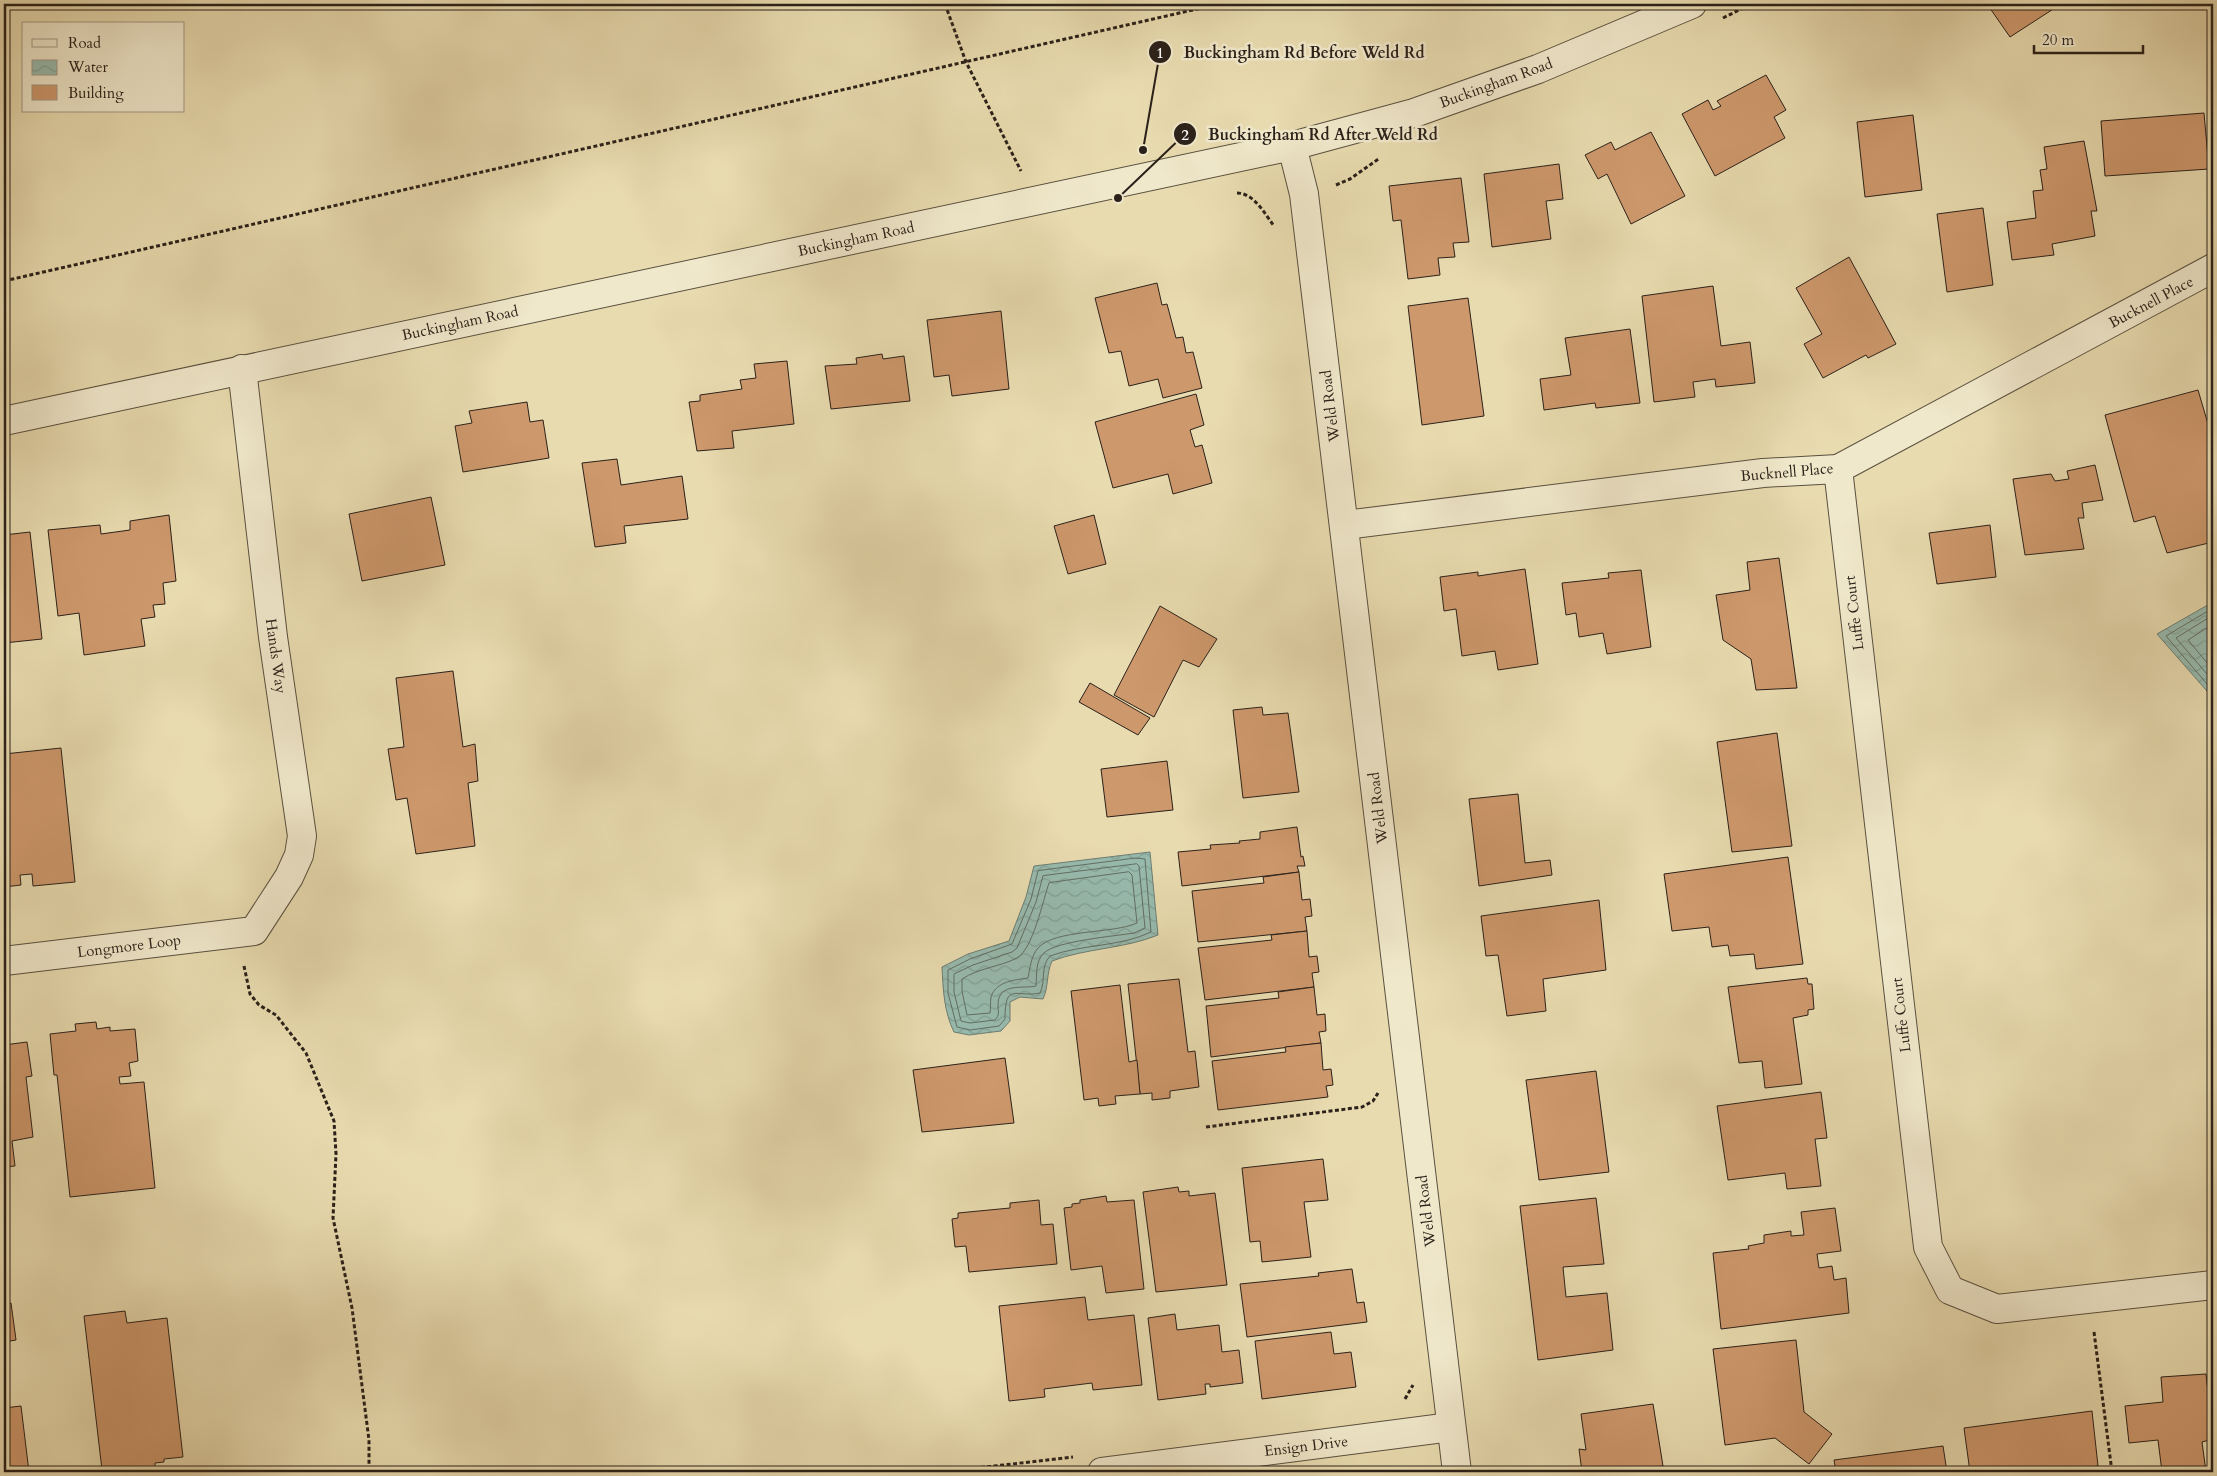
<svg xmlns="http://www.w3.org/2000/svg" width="2217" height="1476" viewBox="0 0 2217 1476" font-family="Cardo,serif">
	<defs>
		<pattern id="water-waves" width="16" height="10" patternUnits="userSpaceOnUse" patternTransform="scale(1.25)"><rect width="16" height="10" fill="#97bbaf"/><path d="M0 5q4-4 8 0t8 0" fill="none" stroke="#82a096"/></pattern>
	</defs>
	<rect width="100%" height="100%" fill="#e8dbaf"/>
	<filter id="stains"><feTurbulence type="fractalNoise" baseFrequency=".004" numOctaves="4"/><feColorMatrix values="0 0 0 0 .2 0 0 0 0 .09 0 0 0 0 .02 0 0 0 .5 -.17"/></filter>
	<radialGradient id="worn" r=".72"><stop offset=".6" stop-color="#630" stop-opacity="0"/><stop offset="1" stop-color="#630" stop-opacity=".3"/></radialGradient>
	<g fill="url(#water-waves)" stroke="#6c7d73">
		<polygon points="2213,602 2213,698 2157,634"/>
		<path d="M 1150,852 L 1158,935 C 1124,949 1086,948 1052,961 C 1046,974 1049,986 1043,999 L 1020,997 L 1010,1002 L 1010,1021 L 1001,1031 L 969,1035 L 954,1032 C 944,1012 943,989 942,967 L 968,954 L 1009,941 L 1026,897 L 1034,866 Z"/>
	</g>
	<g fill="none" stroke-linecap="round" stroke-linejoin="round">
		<g stroke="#616e64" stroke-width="1">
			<polyline points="2213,608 2166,636 2213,691"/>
			<polyline points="2213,615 2176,638 2213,681"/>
			<polyline points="2213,624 2188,640 2213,670"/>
			<path d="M 1136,858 L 1145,859 L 1151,932 C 1120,947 1082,944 1050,956 C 1040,967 1046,981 1040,993 C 1016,998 1005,981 1005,1019 L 999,1026 L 970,1030 L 957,1027 L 948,993 L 948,970 L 970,959 L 1012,944 L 1031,899 L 1038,871 Z"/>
			<path d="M 1137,864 L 1139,866 L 1145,928 L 1134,933 C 1116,936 1056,941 1044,953 C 1035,961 1037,975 1036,986 C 1023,989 998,982 998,1005 C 998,1011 1000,1015 995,1020 L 970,1023 L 961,1021 L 954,992 L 954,974 L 973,965 L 1012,952 L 1017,948 L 1036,902 L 1043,876 Z"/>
			<path d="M 1129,872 L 1132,875 L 1137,923 C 1113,934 1055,929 1038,948 C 1031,956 1030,968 1028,978 C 1015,980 996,981 991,997 C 990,1003 991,1008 990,1013 L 967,1015 L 962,991 L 962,979 C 979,968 999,967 1017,958 C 1033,949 1043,900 1049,883 Z"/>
		</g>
	</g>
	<g fill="#cd986c" stroke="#2b211a">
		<polygon points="1987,4 2061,4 2010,37"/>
		<polygon points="1766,75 1786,110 1774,117 1785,138 1715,176 1682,114 1708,100 1713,110 1721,106 1717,101"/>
		<polygon points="2204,113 2209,169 2105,176 2101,121"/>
		<polygon points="1913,115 1922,190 1865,197 1857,122"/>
		<polygon points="1651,132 1685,196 1631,224 1607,174 1598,179 1585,155 1611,142 1615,150"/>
		<polygon points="2084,141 2097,211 2091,211 2095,236 2052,244 2054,255 2012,260 2007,222 2036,218 2033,191 2043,190 2040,170 2047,169 2044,147"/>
		<polygon points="1559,164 1563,199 1546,201 1551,239 1492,247 1484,174"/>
		<polygon points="1461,178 1469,242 1453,243 1455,257 1438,258 1440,275 1408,279 1401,220 1393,221 1389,186"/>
		<polygon points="1983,208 1993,285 1947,292 1937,214"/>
		<polygon points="1849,257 1896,344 1868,358 1866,355 1823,378 1804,344 1822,334 1796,288"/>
		<polygon points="1157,283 1162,305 1167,304 1176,338 1183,337 1186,353 1193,352 1202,388 1163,398 1158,379 1129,386 1121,351 1109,353 1095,298"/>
		<polygon points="1713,286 1721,346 1750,342 1755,383 1716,387 1715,379 1693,382 1695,397 1654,402 1642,296"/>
		<polygon points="1468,298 1484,416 1422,425 1408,306"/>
		<polygon points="1001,311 1009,389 952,396 949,375 934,377 927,320"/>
		<polygon points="1630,329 1640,403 1596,408 1595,403 1544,410 1540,379 1571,375 1565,338"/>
		<polygon points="882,354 883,359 904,356 910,401 831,409 825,366 857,364 856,358"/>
		<polygon points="787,361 794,424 732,431 734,448 697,451 689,402 700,401 700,395 742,389 740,380 756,378 754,364"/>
		<polygon points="2198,390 2213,441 2213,542 2167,553 2155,516 2134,522 2105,415"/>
		<polygon points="1196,394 1204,425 1190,430 1195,447 1202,445 1212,483 1173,494 1168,474 1113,488 1095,422"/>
		<polygon points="527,402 530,422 543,420 549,458 463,472 455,426 472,423 469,411"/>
		<polygon points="617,459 621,485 682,476 688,519 624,526 626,543 595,547 582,463"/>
		<polygon points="2095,465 2103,500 2082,503 2084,518 2078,518 2084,549 2025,555 2013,479 2051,474 2055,481 2069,479 2067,471"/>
		<polygon points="431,497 445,565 362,581 349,514"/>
		<polygon points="169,515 176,581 163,583 165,604 153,605 155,617 141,619 145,646 84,655 79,613 58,616 48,530 100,525 101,534 130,530 130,521"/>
		<polygon points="1094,515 1106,564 1068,574 1054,526"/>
		<polygon points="1990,525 1996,577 1937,584 1929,533"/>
		<polygon points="30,532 42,639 4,643 4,535"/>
		<polygon points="1779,558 1797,688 1756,690 1751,659 1723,640 1716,595 1750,590 1747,562"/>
		<polygon points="1525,569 1538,664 1498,670 1495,651 1462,656 1456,609 1444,611 1440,577 1478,572 1478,576"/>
		<polygon points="1641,570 1651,647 1607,654 1603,633 1579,637 1576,613 1566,615 1562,583 1609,578 1608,573"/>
		<polygon points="1160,606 1217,639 1199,667 1183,660 1154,717 1114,695"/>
		<polygon points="453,671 463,747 475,744 478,781 468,783 475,846 416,854 407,798 396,800 388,749 404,747 396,678"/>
		<polygon points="1090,683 1150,718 1138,735 1079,702"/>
		<polygon points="1262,707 1263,715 1288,713 1299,792 1243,798 1233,710"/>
		<polygon points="1777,733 1792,846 1732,852 1717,742"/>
		<polygon points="61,748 75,882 33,886 32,874 20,875 21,885 4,887 4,754"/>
		<polygon points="1167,761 1173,810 1107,817 1101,769"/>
		<polygon points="1518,794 1525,863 1550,860 1552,875 1479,886 1469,799"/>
		<polygon points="1297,827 1301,857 1303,856 1305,866 1297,866 1299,872 1182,886 1178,852 1211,849 1210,845 1240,843 1239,841 1260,839 1260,832"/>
		<polygon points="1788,857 1803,964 1756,969 1754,954 1730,956 1728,945 1712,947 1709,927 1672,931 1664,874"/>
		<polygon points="1299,872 1302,900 1310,899 1312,916 1305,917 1307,931 1198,942 1192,891 1264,883 1263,877"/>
		<polygon points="1599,900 1606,970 1543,979 1546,1011 1507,1016 1498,955 1486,956 1481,916"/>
		<polygon points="1307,931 1309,957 1317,956 1319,972 1312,973 1314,987 1205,1000 1198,948 1272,940 1271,935"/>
		<polygon points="1807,978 1808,984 1812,984 1814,1009 1808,1010 1808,1015 1793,1018 1802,1084 1765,1088 1762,1061 1739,1063 1728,987"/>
		<polygon points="1179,979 1188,1052 1195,1051 1199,1087 1170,1091 1170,1098 1152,1100 1152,1093 1140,1094 1128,984"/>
		<polygon points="1120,985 1129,1062 1137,1060 1140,1094 1115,1096 1116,1104 1099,1106 1098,1098 1084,1100 1071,991"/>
		<polygon points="1314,987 1317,1015 1325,1014 1326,1031 1319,1032 1321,1043 1211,1057 1206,1006 1279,998 1278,992"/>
		<polygon points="96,1022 97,1029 110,1027 110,1031 135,1029 138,1061 129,1063 131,1076 119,1077 120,1084 144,1082 155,1188 70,1197 57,1075 54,1075 50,1034 76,1031 75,1024"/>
		<polygon points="27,1042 32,1076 26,1077 33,1137 12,1141 15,1166 4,1167 4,1045"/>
		<polygon points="1321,1043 1323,1070 1331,1069 1333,1085 1326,1086 1328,1097 1218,1110 1212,1061 1286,1052 1285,1047"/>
		<polygon points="1005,1058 1014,1123 922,1132 913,1070"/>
		<polygon points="1596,1071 1609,1172 1539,1180 1526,1080"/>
		<polygon points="1821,1092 1827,1138 1815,1139 1821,1186 1787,1189 1785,1173 1728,1180 1717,1106"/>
		<polygon points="1323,1159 1328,1200 1304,1202 1311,1257 1262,1262 1260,1241 1250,1242 1242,1168"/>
		<polygon points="1178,1187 1179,1192 1189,1191 1189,1196 1215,1193 1227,1285 1156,1292 1143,1192"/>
		<polygon points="1106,1196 1107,1202 1134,1200 1144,1289 1106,1293 1102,1266 1071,1270 1064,1208 1072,1207 1072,1204 1080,1203 1080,1200"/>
		<polygon points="1596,1198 1604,1264 1563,1267 1566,1297 1607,1293 1613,1350 1538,1360 1520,1206"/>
		<polygon points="1039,1200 1041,1225 1053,1224 1057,1264 969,1272 966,1246 955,1247 952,1219 958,1218 958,1213 1010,1208 1010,1203"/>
		<polygon points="1835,1208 1841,1251 1817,1254 1819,1268 1832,1266 1834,1280 1846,1278 1849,1313 1721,1329 1713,1253 1749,1249 1748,1246 1764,1243 1764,1235 1791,1231 1791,1236 1804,1235 1801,1212"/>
		<polygon points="1352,1269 1357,1303 1364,1302 1367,1322 1247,1337 1240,1284 1319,1276 1318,1273"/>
		<polygon points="1085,1297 1088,1320 1134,1315 1142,1385 1093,1390 1092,1383 1044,1389 1045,1397 1009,1401 999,1306"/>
		<polygon points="11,1303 16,1340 4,1342 4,1304"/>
		<polygon points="125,1311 127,1323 167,1318 183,1457 164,1459 164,1462 155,1463 155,1467 113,1471 113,1468 102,1470 84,1316"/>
		<polygon points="1175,1314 1177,1330 1219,1325 1222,1352 1239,1350 1243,1383 1210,1387 1210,1384 1205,1384 1206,1394 1158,1400 1148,1318"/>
		<polygon points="1331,1332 1334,1354 1351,1352 1356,1387 1262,1399 1255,1341"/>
		<polygon points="1796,1340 1804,1412 1832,1434 1809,1464 1775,1438 1725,1445 1713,1349"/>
		<polygon points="2206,1374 2213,1439 2202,1442 2206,1472 2162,1472 2158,1440 2129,1443 2125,1406 2163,1402 2161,1377"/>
		<polygon points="1653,1404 1663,1466 1620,1472 1582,1472 1579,1449 1586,1450 1581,1414"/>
		<polygon points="21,1406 29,1472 4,1472 4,1408"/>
		<polygon points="2092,1411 2098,1466 2049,1472 1970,1472 1964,1428"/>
		<polygon points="1943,1446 1947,1472 1836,1472 1834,1460"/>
	</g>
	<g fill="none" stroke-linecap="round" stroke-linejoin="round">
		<defs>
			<g id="street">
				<polyline points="1292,146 1304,194 1457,1472"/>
				<polyline points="4,421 1292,146 1414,113 1538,69 1692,4"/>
				<polyline points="1838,469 1928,1247 1950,1290 1997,1309 2213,1285"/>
				<polyline points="1345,525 1763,473 1838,469 2213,268"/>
				<polyline points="4,961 254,931 289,877 299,855 302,836 273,637 242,369"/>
				<polyline points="1102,1472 1451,1427"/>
			</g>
		</defs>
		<use href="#street" stroke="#5a503f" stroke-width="30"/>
		<g stroke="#2b211a" stroke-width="3" stroke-dasharray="4 2.5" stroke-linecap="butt">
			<polyline points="945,4 966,62 1021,171"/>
			<polyline points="1723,18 1751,4"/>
			<polyline points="1336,185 1350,179 1380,158"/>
			<path d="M 1237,193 C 1254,193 1265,214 1274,226"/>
			<polyline points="4,281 1219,4"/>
			<polyline points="244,966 250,994 259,1005 276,1015 306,1053 334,1121 336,1154 333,1218 352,1308 369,1440 369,1472"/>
			<polyline points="1206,1127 1362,1107 1373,1101 1378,1093"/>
			<polyline points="2094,1332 2112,1472"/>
			<polyline points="1405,1399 1413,1385"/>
			<polyline points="942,1472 1073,1457"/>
		</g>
		<use href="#street" stroke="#f0e8cb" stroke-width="28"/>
	</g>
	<g text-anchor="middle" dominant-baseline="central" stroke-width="5" stroke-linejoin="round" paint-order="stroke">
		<g font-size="15" fill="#2b211a" stroke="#f0e8cb">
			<text transform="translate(1496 83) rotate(-20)">Buckingham Road</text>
			<text transform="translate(856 239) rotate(-12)">Buckingham Road</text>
			<text transform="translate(2151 302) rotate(-28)">Bucknell Place</text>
			<text transform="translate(460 323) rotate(-12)">Buckingham Road</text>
			<text transform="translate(1330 406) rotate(-97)">Weld Road</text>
			<text transform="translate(1787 472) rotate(-5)">Bucknell Place</text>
			<text transform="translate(1854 613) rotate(-97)">Luffe Court</text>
			<text transform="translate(276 656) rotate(82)">Hands Way</text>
			<text transform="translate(1378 808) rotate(-97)">Weld Road</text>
			<text transform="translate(129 946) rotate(-7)">Longmore Loop</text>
			<text transform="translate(1901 1015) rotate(-97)">Luffe Court</text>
			<text transform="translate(1426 1211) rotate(-97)">Weld Road</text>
			<text transform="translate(1306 1446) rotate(-7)">Ensign Drive</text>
		</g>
	</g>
	<path fill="none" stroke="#2b211a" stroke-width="2" d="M1143 150L1160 52M1118 198L1185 134"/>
	<g fill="#2b211a" stroke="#f0e8cb" stroke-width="2">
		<circle cx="1143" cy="150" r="5"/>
		<circle cx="1118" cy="198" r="5"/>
		<circle cx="1160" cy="52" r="12"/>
		<circle cx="1185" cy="134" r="12"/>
	</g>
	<g font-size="15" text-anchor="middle" font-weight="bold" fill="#fff">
		<text x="1160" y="58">1</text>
		<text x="1185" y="140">2</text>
	</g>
	<g font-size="16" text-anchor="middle" font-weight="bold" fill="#2b211a" stroke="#f0e8cb" stroke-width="5" stroke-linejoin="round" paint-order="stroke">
		<text x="1304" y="58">Buckingham Rd Before Weld Rd</text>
		<text x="1323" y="140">Buckingham Rd After Weld Rd</text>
	</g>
	<rect width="2217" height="1476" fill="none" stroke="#e8dbaf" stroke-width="20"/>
	<rect x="5" y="5" width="2207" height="1466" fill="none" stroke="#2b211a" stroke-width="2.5"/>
	<rect x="10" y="10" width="2197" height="1456" fill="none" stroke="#2b211a"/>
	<rect x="22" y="22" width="162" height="90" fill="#f0e8cb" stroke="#a19884"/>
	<rect x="32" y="39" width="25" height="8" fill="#f0e8cb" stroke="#a19884"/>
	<text x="68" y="48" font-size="15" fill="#2b211a">Road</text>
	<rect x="32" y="60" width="25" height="15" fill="url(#water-waves)" stroke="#a19884"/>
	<text x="68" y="72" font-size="15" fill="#2b211a">Water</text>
	<rect x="32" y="85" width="25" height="15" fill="#cd986c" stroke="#a19884"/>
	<text x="68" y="98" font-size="15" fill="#2b211a">Building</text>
	<path d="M2034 45v8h109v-8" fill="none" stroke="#2b211a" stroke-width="2.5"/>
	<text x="2042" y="45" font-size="15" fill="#2b211a" stroke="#f0e8cb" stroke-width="4" paint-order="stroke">20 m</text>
	<rect width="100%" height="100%" filter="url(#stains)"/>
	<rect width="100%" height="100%" fill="url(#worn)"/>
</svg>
